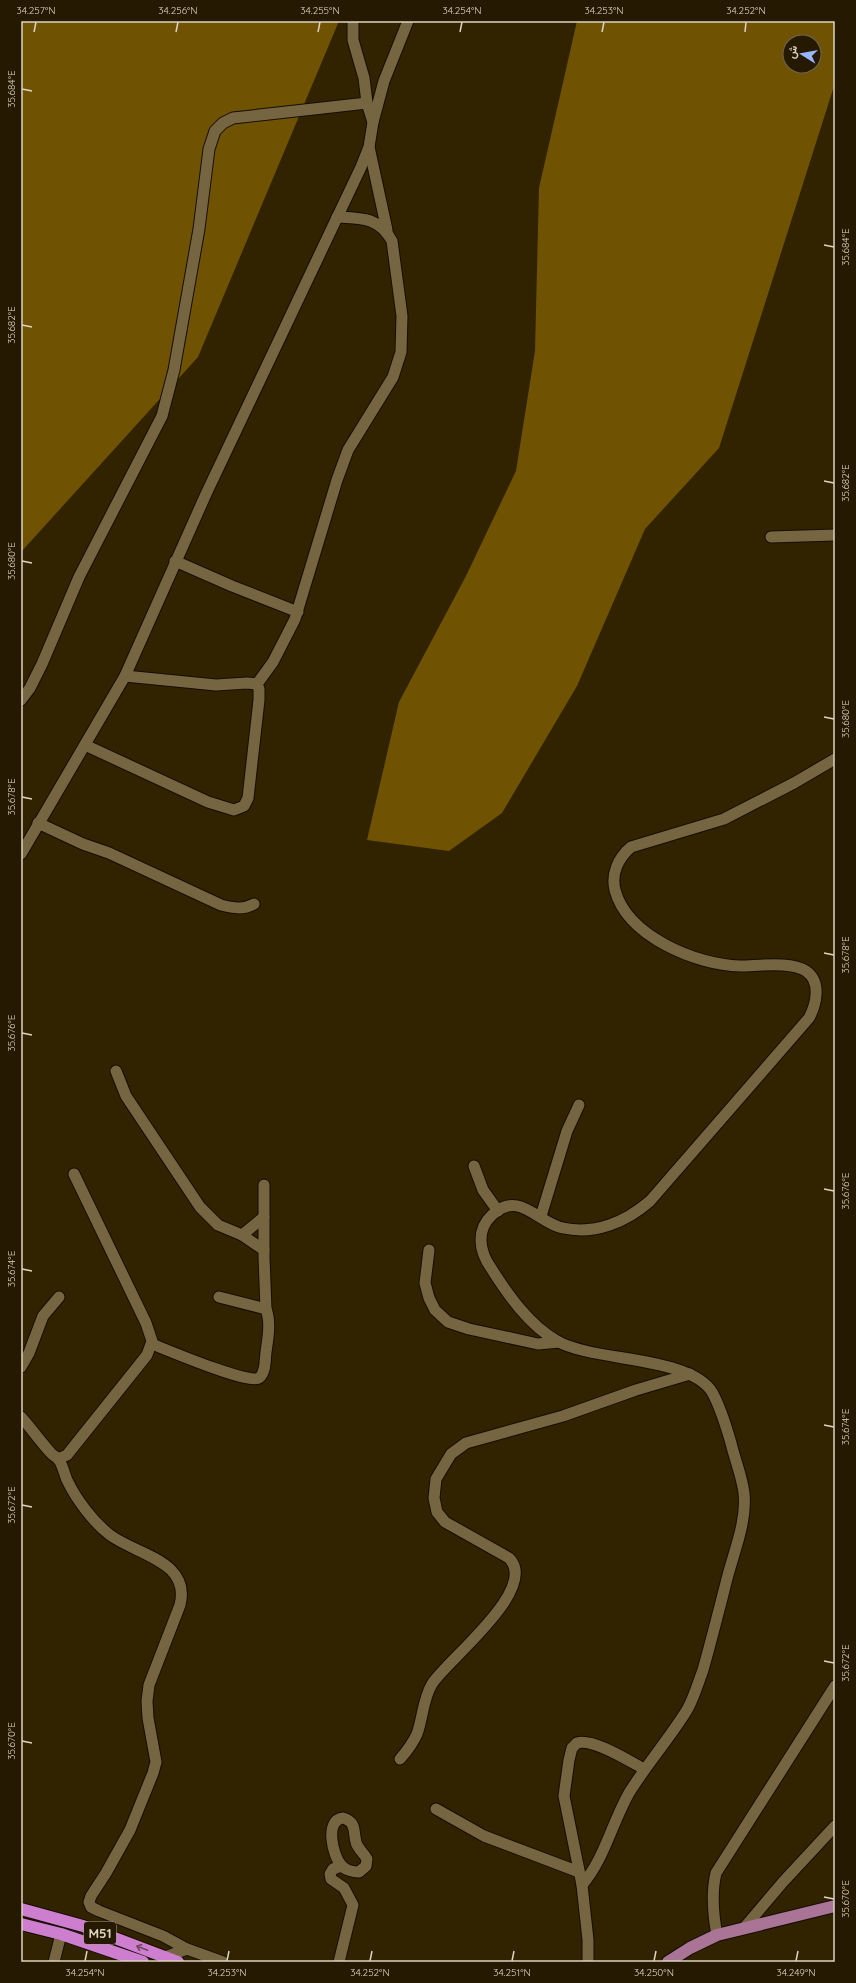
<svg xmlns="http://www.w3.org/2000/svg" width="856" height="1983" viewBox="0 0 856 1983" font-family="Quicksand,Vazirmatn,sans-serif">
	<rect width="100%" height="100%" fill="#312300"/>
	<g fill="#6f5302" fill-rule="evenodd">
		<polygon points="21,21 339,21 198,357 21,552"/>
		<path d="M 577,21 L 835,21 L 835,83 L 719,448 L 645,529 L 577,686 L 502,813 L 449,851 L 367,840 L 399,702 L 466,576 L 516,471 L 535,351 L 539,188 ZM 790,42 L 814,42 L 814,66 L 790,66 Z"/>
	</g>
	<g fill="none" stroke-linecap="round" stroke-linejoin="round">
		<defs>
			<g id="minor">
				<polyline points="373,122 384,81 408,21"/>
				<polyline points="369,147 387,230"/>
				<polyline points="771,537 835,535"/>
				<polyline points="175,561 232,586 298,612"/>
				<path d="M 257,684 L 273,662 L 295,619 L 337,480 L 348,450 L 393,377 L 401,352 L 402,316 L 392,241 C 379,217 361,218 337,217"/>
				<polyline points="21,700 30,688 42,664 79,577 162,416 174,370 199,229 209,149 215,131 223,123 233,118 367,103"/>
				<polyline points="85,745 208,802 234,810 244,806 248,798 259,700 259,689 257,684 247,683 216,685 125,676"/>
				<path d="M 38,823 L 83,844 L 109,853 L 221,905 C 233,908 243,910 254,904"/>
				<polyline points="21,854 125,676 206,494 361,167 369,147 373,122 367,103 364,78 353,40 353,21"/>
				<polyline points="116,1071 126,1096 200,1207 218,1225 242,1235 264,1250"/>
				<polyline points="474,1166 483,1190 498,1211"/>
				<polyline points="264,1185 264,1257 266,1309"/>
				<polyline points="541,1216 567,1131 579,1105"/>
				<polyline points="242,1235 264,1217"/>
				<polyline points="429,1250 425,1283 429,1298 435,1310 448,1322 469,1329 538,1344 559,1342"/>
				<path d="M 152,1344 C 167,1350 250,1385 259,1378 C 266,1373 265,1359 266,1352 C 268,1338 271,1322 266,1309 L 219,1297"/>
				<polyline points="21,1367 29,1353 43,1316 59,1297"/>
				<path d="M 21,1417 C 31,1428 40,1441 50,1452 C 52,1455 57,1457 59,1460 C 63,1466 64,1473 67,1480 C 76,1499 93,1522 110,1535 C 137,1555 191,1561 180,1605 L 149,1685 L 147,1701 L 148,1718 L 156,1762 L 153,1773 L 130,1830 L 106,1873 L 91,1896 L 89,1902 L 91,1907 L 99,1911 L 163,1936 L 187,1949 L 223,1962"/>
				<polyline points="58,1459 67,1455 147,1355 152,1341 146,1323 74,1174"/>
				<path d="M 400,1759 C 407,1751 413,1743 417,1734 C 423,1717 423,1699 432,1684 C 447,1660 540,1589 509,1558 L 445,1522 L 437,1512 L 434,1498 L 436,1479 L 451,1454 L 466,1443 L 563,1416 L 636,1390 L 690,1374"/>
				<polyline points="436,1809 484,1836 579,1872"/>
				<path d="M 343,1818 C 357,1822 353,1832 356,1842 C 357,1848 364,1853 367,1859 L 366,1866 L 359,1872 C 353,1872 345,1870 341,1865 C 333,1856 324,1820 343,1818 Z"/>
				<path d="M 582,1885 C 604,1860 612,1823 629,1793 C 647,1764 669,1739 687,1710 C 694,1698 698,1683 703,1670 C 712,1638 720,1606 728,1575 C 735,1549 747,1520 744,1493 C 742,1476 735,1460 731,1443 C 726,1426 721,1408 712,1392 C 690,1356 594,1362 557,1341 C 529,1325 508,1295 491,1268 C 479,1251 476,1230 492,1215 C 519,1189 539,1224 563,1228 C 595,1235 626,1222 650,1201 L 809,1018 C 816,1005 822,982 806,971 C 791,961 758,966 740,966 C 696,965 627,936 615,890 C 611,874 618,858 631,847 L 724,819 L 794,783 L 835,759"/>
				<polyline points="744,1928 783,1882 835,1826"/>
				<path d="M 717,1935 C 713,1914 711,1894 716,1873 L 835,1686"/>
				<polyline points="165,1957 187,1949"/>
				<polyline points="54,1962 61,1934"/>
				<polyline points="339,1962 353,1905 344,1888 331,1879 330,1874 333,1869 341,1866"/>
				<path d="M 588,1962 L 588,1940 L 582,1885 L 564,1796 L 569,1760 L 572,1748 L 577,1743 C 593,1738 629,1761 644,1769"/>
			</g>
			<polyline id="major" points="668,1962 690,1948 717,1935 835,1906"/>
			<g id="highway">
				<polyline points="21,1909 83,1926 178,1962"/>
				<polyline points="21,1924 61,1934 143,1962"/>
			</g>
		</defs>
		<use href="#minor" stroke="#170d00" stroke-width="13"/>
		<use href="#major" stroke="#170d00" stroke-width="14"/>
		<use href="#highway" stroke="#170d00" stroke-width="14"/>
		<use href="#minor" stroke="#756541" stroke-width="11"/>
		<use href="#major" stroke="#aa7496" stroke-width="12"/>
		<use href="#highway" stroke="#cd7ece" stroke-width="12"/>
	</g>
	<defs><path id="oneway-shaft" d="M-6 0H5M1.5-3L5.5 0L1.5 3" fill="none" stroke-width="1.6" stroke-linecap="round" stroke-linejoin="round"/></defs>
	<use stroke="#71475d" href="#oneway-shaft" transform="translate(142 1948) rotate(-159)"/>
	<path fill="none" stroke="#ddd4c1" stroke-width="1.5" d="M 34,32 L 36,22M 176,32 L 178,22M 318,32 L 320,22M 460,32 L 462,22M 602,32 L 604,22M 745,32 L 746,22M 22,89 L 32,91M 824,245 L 834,247M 22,325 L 32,327M 824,481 L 834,483M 22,561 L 32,563M 824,717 L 834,719M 22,797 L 32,799M 824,953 L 834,955M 22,1033 L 32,1035M 824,1189 L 834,1191M 22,1269 L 32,1271M 824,1425 L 834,1427M 22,1505 L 32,1507M 824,1661 L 834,1663M 22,1741 L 32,1743M 824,1897 L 834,1899M 85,1961 L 87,1951M 227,1961 L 229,1951M 370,1961 L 372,1951M 512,1961 L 514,1951M 654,1961 L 656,1951M 796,1961 L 798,1951"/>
	<g text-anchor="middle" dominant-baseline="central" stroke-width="3.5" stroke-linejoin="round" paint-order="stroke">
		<rect fill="#251a01" stroke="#a69c87" stroke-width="1" x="84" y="1922" width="32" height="22" rx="3"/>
		<g font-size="13" font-weight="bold" fill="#ddd4c1">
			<text x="100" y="1933">M51</text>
		</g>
	</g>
	<rect width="856" height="1983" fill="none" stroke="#251a01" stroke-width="44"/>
	<g transform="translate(802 54) rotate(281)"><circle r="19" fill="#251a01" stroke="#6f644e"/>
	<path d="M0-3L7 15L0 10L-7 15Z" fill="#98b6fd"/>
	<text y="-6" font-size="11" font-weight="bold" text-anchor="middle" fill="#ddd4c1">ش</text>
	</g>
	<rect x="22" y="22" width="812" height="1939" fill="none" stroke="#ddd4c1" stroke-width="1.5"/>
	<g font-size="10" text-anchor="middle" fill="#ddd4c1">
		<text x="36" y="14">34.257°N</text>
		<text x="178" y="14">34.256°N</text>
		<text x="320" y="14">34.255°N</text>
		<text x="462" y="14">34.254°N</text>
		<text x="604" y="14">34.253°N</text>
		<text x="746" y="14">34.252°N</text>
		<text transform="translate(11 89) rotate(-90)" y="4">35.684°E</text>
		<text transform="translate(845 247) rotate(-90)" y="4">35.684°E</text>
		<text transform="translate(11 325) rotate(-90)" y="4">35.682°E</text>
		<text transform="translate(845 483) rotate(-90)" y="4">35.682°E</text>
		<text transform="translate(11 561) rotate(-90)" y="4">35.680°E</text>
		<text transform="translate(845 719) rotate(-90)" y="4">35.680°E</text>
		<text transform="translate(11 797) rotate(-90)" y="4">35.678°E</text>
		<text transform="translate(845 955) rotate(-90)" y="4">35.678°E</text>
		<text transform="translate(11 1033) rotate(-90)" y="4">35.676°E</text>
		<text transform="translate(845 1191) rotate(-90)" y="4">35.676°E</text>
		<text transform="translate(11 1269) rotate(-90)" y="4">35.674°E</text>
		<text transform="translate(845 1427) rotate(-90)" y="4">35.674°E</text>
		<text transform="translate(11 1505) rotate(-90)" y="4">35.672°E</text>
		<text transform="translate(845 1663) rotate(-90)" y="4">35.672°E</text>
		<text transform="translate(11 1741) rotate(-90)" y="4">35.670°E</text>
		<text transform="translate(845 1899) rotate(-90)" y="4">35.670°E</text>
		<text x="85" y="1976">34.254°N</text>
		<text x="227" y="1976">34.253°N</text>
		<text x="370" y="1976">34.252°N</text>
		<text x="512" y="1976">34.251°N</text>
		<text x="654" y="1976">34.250°N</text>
		<text x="796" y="1976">34.249°N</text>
	</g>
</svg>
